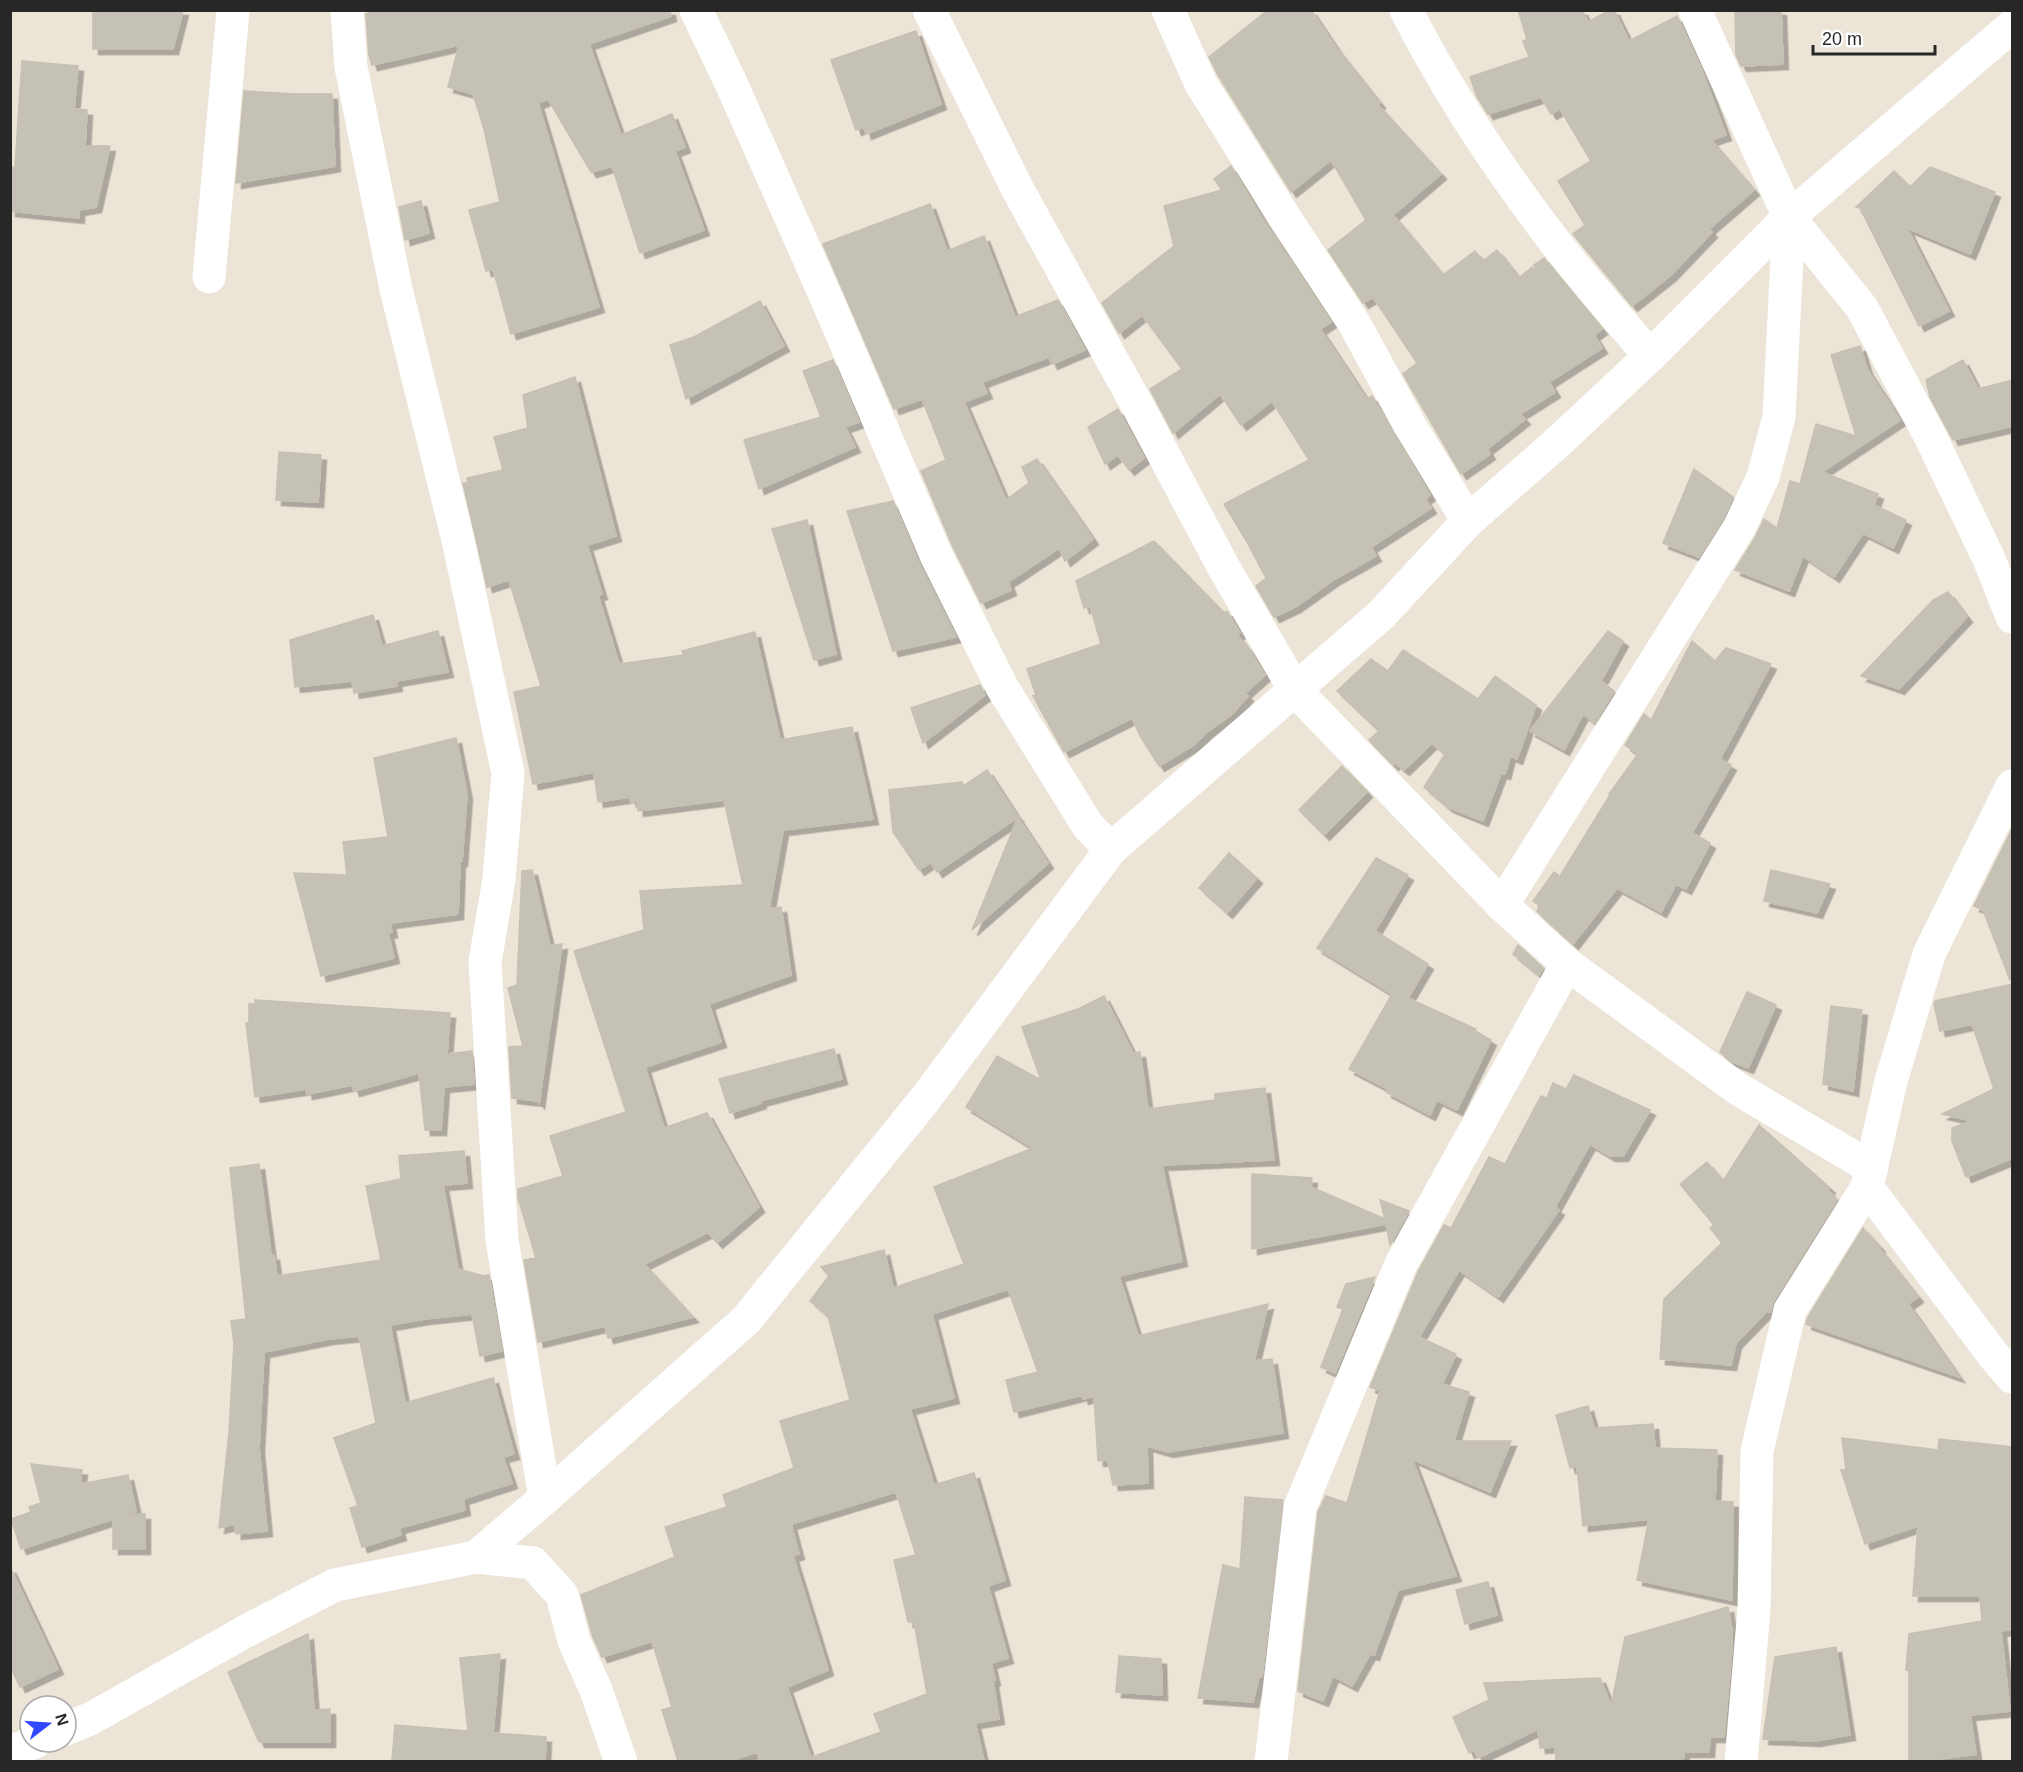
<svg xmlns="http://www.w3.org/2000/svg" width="2023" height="1772" viewBox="0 0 2023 1772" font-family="Helvetica,sans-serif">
	<defs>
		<filter id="shadow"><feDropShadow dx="5.5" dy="5.5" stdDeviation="0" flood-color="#0004"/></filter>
	</defs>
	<rect width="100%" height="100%" fill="#ebe4d7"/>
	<g fill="#c6c1b7" stroke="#c6c0b1" stroke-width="1.5" filter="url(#shadow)">
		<polygon points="93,10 183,10 173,49 93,49"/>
		<polygon points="377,10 670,10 671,16 589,44 621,135 672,114 685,147 675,151 704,230 640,253 612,166 591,172 548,99 538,103 599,307 511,334 493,269 486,271 469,210 500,202 484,129 473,94 448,87 459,45 372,65 369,55 366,14"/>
		<polygon points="1268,10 1311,10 1337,49 1380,103 1378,105 1441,174 1393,215 1443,275 1475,251 1483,261 1497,250 1519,278 1532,267 1537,274 1534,265 1544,258 1602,329 1594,335 1602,348 1549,382 1555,392 1520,414 1525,419 1487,449 1490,454 1461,474 1403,374 1417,363 1373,297 1363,303 1328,250 1366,220 1331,160 1291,192 1218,75 1209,57"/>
		<polygon points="1518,10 1582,10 1588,22 1610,10 1614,10 1629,41 1677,16 1701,68 1726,135 1711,140 1754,190 1709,229 1712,232 1671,275 1632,306 1573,234 1585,225 1558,181 1591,161 1560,109 1551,114 1541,97 1488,114 1477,97 1470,77 1529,57 1523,41 1527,39"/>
		<polygon points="1735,10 1781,10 1783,64 1741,66 1736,55"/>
		<polygon points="916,31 941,104 866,134 864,127 856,130 831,60"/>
		<polygon points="22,61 78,66 74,109 87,110 85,146 110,146 96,207 79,210 79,218 10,211 10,168 15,167"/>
		<polygon points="244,91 294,94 332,94 335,166 236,183"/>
		<polygon points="1231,166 1261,217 1331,322 1320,329 1367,400 1372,396 1430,495 1425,499 1431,508 1371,547 1376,556 1335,579 1295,607 1274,617 1256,586 1266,578 1247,542 1224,504 1309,460 1272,401 1241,425 1220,394 1173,433 1150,389 1182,369 1142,315 1119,333 1102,303 1174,246 1164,206 1222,190 1214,179"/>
		<polygon points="1930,167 1995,192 1970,254 1907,228 1949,311 1919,326 1860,208 1856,207 1894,171 1910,187"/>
		<polygon points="421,201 429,233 405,240 399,207"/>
		<polygon points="930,204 947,251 984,236 1015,317 1058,300 1085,350 1052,364 1049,357 982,382 987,393 964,402 1006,500 1029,483 1022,467 1037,459 1093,539 1065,561 1059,548 1008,582 1011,590 981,603 953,547 921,471 946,460 922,399 894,409 823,244"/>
		<polygon points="760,301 784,346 686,399 670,345 694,337"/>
		<polygon points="1860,346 1867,369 1900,420 1822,472 1878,494 1874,505 1906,520 1893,548 1863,533 1834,577 1803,556 1789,591 1735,570 1755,538 1764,519 1777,528 1790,481 1800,484 1816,424 1856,436 1831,355"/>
		<polygon points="833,360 859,422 845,427 855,447 759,489 744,440 821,417 803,371"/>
		<polygon points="1963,360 1978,389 2013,380 2013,426 1953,440 1930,397 1926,380"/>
		<polygon points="575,377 616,536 587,545 602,594 598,595 619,664 684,655 682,651 755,632 780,740 852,727 873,819 783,830 769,909 781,907 791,975 709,1004 721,1042 645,1067 664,1128 707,1113 759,1207 717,1243 708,1232 644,1264 693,1317 608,1338 605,1326 538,1342 524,1260 536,1258 518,1198 518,1189 563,1176 550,1136 626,1112 574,951 644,930 640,891 743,885 724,800 638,811 637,801 631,802 630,797 598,802 594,772 533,784 514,692 541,686 509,580 487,587 463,483 468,483 467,478 503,470 494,437 528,428 523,395"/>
		<polygon points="1118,409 1144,458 1129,470 1118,455 1105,464 1088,427"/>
		<polygon points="279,452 321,455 318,502 276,500"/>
		<polygon points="1694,469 1733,497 1723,519 1699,557 1663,543"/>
		<polygon points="893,501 919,563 956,637 893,651 847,511"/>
		<polygon points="807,520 836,654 814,660 772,529"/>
		<polygon points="1154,541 1224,613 1227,611 1240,633 1237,635 1250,651 1265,675 1245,693 1248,696 1231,715 1207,732 1194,745 1159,766 1140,736 1132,718 1064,752 1033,696 1036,695 1027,669 1101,644 1090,606 1084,608 1076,581"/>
		<polygon points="1948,592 1967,617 1899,689 1861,676 1933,600"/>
		<polygon points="373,615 382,646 438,631 448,672 396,681 397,686 354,693 352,681 295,687 290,640"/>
		<polygon points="1608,631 1623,641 1601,681 1614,691 1595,723 1583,714 1564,750 1530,731"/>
		<polygon points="1692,641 1715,661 1726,648 1771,664 1720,759 1731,765 1692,833 1710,843 1686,889 1676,884 1661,912 1617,888 1573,944 1537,911 1540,906 1533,901 1554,872 1560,876 1610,795 1609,794 1638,754 1625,745 1644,714 1651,720"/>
		<polygon points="1403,650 1478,699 1495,676 1536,705 1517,759 1510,756 1505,774 1501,773 1483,821 1448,807 1424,787 1445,754 1432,743 1404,770 1395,763 1393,765 1369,740 1379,731 1337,691 1371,659 1388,671"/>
		<polygon points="980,685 985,695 923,743 911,708"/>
		<polygon points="456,738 467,794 462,861 460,861 458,914 390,923 392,932 388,933 394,958 321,976 294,873 347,875 343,842 388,837 374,758"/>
		<polygon points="1342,766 1367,792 1324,835 1299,810"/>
		<polygon points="987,770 1048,863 972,930 1018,817 937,872 931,862 919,870 893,832 889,790 962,782 963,786"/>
		<polygon points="2013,827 2013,979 2010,980 1983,910 1974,906"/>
		<polygon points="1229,853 1257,878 1227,913 1199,888"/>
		<polygon points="1376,858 1408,875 1375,931 1428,964 1408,998 1476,1029 1475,1031 1491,1040 1457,1110 1437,1100 1430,1115 1386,1092 1388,1089 1349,1069 1392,994 1317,948"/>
		<polygon points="532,870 550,946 562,944 539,1104 538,1101 512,1098 509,1047 523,1046 508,988 517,985 522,871"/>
		<polygon points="1771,870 1830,884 1817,913 1764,901"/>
		<polygon points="1518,945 1543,968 1539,975 1513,954"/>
		<polygon points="2013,984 2013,1158 1966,1177 1952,1141 1952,1128 1972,1121 1942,1114 1994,1089 1972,1024 1940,1031 1934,1004 1935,1001"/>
		<polygon points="1747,992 1776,1005 1748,1068 1731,1061 1720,1052"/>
		<polygon points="1104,996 1133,1053 1140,1052 1148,1109 1215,1100 1215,1094 1265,1088 1274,1160 1162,1165 1182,1261 1119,1276 1138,1336 1268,1304 1254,1361 1272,1359 1283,1433 1168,1452 1147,1446 1148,1483 1113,1485 1108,1460 1098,1461 1094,1396 1083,1399 1082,1395 1014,1412 1006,1380 1038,1372 1008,1289 932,1314 954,1398 910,1409 934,1485 974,1473 1005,1580 988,1586 1008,1658 991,1663 995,1680 993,1681 999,1719 975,1723 984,1761 813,1761 812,1757 881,1732 874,1714 927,1694 914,1622 908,1622 894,1560 916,1555 896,1492 791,1524 799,1554 793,1556 828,1670 787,1687 812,1761 760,1761 757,1752 730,1761 678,1761 662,1710 672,1707 652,1641 602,1657 593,1637 581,1595 675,1557 665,1527 727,1507 723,1495 794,1468 780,1421 850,1400 828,1316 810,1301 829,1276 821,1267 884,1250 893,1288 964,1264 934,1187 1033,1148 966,1107 997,1056 1041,1080 1022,1027 1078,1009"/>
		<polygon points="255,1000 450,1013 447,1054 472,1051 474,1084 444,1087 441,1130 425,1130 419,1073 354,1091 352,1085 307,1094 306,1089 255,1097 246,1023 249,1023 249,1004 255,1004"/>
		<polygon points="1831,1006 1862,1010 1853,1091 1823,1084"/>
		<polygon points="834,1049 842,1079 760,1101 761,1103 730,1113 719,1079"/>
		<polygon points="1574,1075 1650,1110 1623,1156 1610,1156 1590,1144 1555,1207 1559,1210 1498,1297 1459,1270 1419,1337 1456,1354 1442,1384 1469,1392 1454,1441 1511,1441 1490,1492 1412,1459 1456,1576 1398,1590 1374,1655 1370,1654 1352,1686 1333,1676 1323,1701 1298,1691 1318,1512 1326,1496 1347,1503 1380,1391 1370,1387 1418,1272 1444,1225 1451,1228 1489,1157 1505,1164 1541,1096 1547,1098 1553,1083 1566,1089"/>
		<polygon points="1759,1125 1830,1188 1828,1190 1837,1200 1774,1300 1770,1312 1767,1311 1736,1343 1731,1365 1660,1359 1664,1299 1722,1243 1710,1228 1714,1225 1680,1184 1707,1162 1723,1181"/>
		<polygon points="464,1151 467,1183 443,1185 458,1269 484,1276 489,1275 502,1351 480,1356 472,1314 424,1319 390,1325 405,1403 493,1378 514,1454 503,1457 512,1483 463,1499 465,1510 399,1528 401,1535 362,1547 350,1508 358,1506 334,1438 376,1423 359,1336 328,1339 264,1352 259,1448 267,1531 236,1534 235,1524 219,1528 229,1432 234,1344 231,1321 246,1319 230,1168 259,1164 271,1255 274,1255 277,1276 381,1260 366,1186 401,1179 399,1156"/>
		<polygon points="1252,1174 1312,1178 1311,1187 1385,1219 1380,1200 1409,1211 1390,1245 1386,1224 1252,1249"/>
		<polygon points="1863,1228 1880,1247 1879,1248 1918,1297 1908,1304 1959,1377 1806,1324 1808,1317"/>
		<polygon points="1375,1277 1335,1373 1321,1367 1343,1309 1337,1307 1346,1284"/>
		<polygon points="1588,1406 1594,1428 1653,1424 1655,1448 1717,1450 1715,1501 1733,1502 1732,1600 1637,1580 1649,1519 1583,1526 1577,1466 1570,1468 1556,1415"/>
		<polygon points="1842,1438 1938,1450 1939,1439 2013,1447 2013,1629 2001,1631 2010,1711 1970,1715 1976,1754 1925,1761 1909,1761 1909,1671 1906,1670 1909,1634 1982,1621 1980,1596 1913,1596 1918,1526 1865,1544 1841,1470 1846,1470"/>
		<polygon points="31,1464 82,1470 80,1484 128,1475 136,1511 127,1514 145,1514 145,1549 113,1549 113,1519 21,1549 11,1519 31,1512 29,1507 41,1503"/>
		<polygon points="1245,1497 1283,1500 1262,1677 1259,1676 1253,1702 1198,1698 1223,1565 1240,1569"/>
		<polygon points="10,1567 58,1669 20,1687 10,1666"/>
		<polygon points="1488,1582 1497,1615 1465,1624 1456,1590"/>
		<polygon points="1728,1607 1732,1631 1732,1648 1724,1737 1710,1737 1709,1752 1684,1752 1683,1761 1556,1761 1555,1747 1540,1748 1538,1729 1478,1758 1474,1750 1469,1753 1453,1717 1489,1700 1484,1683 1600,1678 1611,1706 1625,1637"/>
		<polygon points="308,1634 314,1710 330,1709 330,1742 259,1742 228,1672"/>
		<polygon points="1836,1647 1850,1735 1815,1741 1763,1739 1775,1657"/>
		<polygon points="500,1654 493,1733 546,1737 545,1761 392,1761 395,1725 468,1731 460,1658"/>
		<polygon points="1119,1656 1161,1659 1162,1695 1116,1692"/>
	</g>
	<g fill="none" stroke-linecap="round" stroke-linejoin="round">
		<g stroke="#fff" stroke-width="33">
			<polyline points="347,10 351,67 396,289 458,540 508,773 499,879 485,962 502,1240 545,1498"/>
			<polyline points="696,10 731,83 829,304 936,555 1002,687 1088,826 1111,849"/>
			<polyline points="929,10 1018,190 1141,412 1224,568 1295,690 1502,905 1567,964 1738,1089 1872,1168"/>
			<polyline points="1168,10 1201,84 1289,224 1354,323 1409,424 1468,521"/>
			<path d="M 1406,10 C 1450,97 1505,178 1565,255 C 1592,289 1621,322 1650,356"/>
			<polyline points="1695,10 1789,217 1862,308 1931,438 1989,559 2012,617"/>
			<polyline points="209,277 233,10"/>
			<polyline points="1502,905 1739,528 1763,477 1779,417 1789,217"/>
			<polyline points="1867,1187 1994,1356 2012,1377"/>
			<polyline points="476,1557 533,1563 562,1595 574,1641 596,1690 621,1762"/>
			<polyline points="66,1729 92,1718 246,1631 335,1585 476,1557 545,1498 746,1320 926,1098 1111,849 1381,615 1468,521 1558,442 1650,356 1789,217 2012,26"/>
			<polyline points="10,1752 35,1742"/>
			<polyline points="1271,1762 1300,1507 1401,1264 1567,964"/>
			<polyline points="1741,1762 1754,1609 1757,1451 1790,1310 1867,1187 1891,1081 1929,954 2012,786"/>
		</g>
	</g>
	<rect width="2023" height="1772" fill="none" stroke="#272727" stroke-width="24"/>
	<g transform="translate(48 1724) rotate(73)"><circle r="28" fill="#ffffff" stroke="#a9a9a9" stroke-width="1.5"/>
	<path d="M0-4.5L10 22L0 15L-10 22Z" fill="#3048ff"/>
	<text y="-9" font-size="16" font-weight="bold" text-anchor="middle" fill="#272727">N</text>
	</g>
	<path d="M1813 45v9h122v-9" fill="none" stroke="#272727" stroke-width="3"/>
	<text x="1822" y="45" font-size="18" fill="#272727" stroke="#ffffff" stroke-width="4.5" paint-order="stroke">20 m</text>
</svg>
